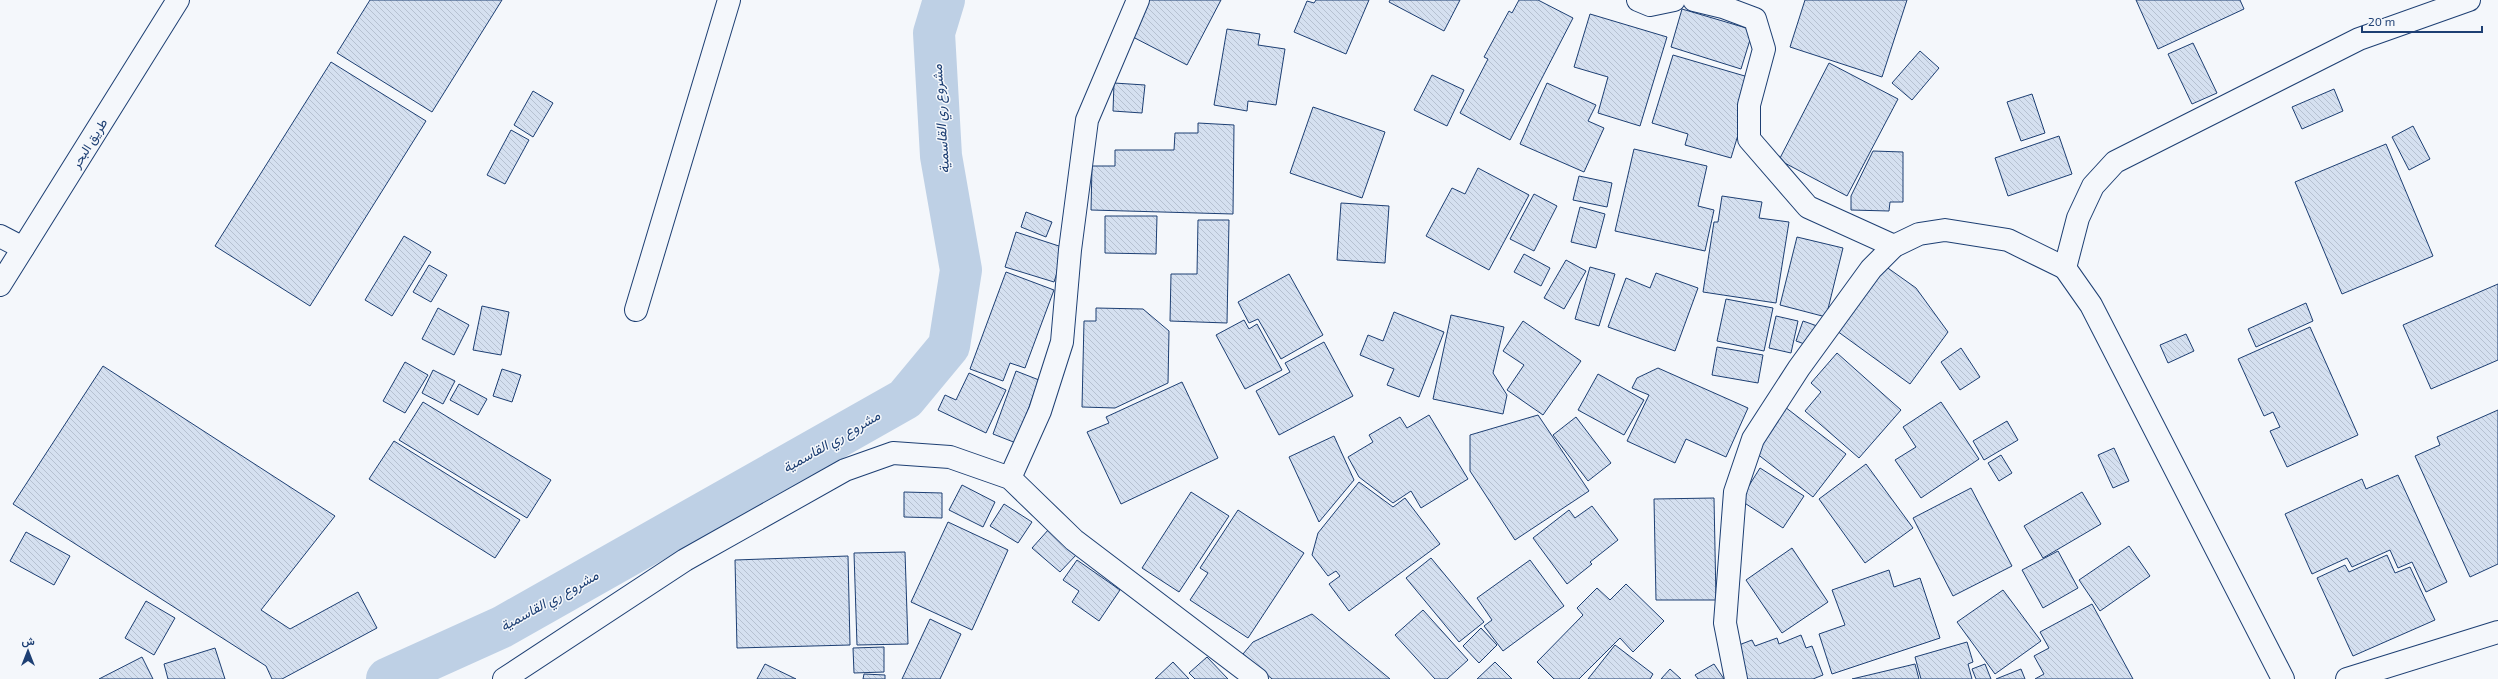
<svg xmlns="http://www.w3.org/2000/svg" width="2498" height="679" viewBox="0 0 2498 679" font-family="'Exo 2',Vazirmatn,sans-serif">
	<defs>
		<pattern id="building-back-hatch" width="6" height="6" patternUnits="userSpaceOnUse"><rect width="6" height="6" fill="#d5e0f0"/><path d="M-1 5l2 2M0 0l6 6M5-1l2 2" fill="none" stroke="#b6c1d1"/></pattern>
	</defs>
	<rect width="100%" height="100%" fill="#f4f7fb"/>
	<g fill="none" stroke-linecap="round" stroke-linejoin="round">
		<polyline stroke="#bed0e5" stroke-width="42" points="387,679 502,627 905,399 949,346 961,270 941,156 934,33 944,0"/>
	</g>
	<g fill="url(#building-back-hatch)" stroke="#1d3f73">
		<polygon points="370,0 502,0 432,112 337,53"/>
		<polygon points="1149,0 1221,0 1187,65 1131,36"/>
		<polygon points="1316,0 1369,0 1346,54 1294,32 1307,1 1314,3"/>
		<polygon points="1390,0 1460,0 1444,31 1389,2"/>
		<polygon points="1519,0 1538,0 1573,18 1510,140 1460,113 1488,59 1484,57 1509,11 1512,13"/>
		<polygon points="1805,0 1907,0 1882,77 1790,47"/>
		<polygon points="2136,0 2240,0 2244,9 2158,49"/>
		<polygon points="1682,9 1753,30 1741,69 1671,47"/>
		<polygon points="1590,14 1667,37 1640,126 1598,113 1608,77 1574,67"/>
		<polygon points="1227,29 1260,34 1258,45 1285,49 1276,105 1248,101 1247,111 1214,105"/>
		<polygon points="2193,43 2217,93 2192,104 2168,54"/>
		<polygon points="1920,51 1939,68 1912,100 1892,83"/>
		<polygon points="1673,55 1755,79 1731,158 1685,145 1688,134 1652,123"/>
		<polygon points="331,62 426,121 310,306 215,246"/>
		<polygon points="1829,63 1898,99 1847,196 1779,160"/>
		<polygon points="1432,75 1464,90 1447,126 1414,110"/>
		<polygon points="1114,83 1145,85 1142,113 1113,111"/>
		<polygon points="1547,83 1596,105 1588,121 1604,128 1584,172 1520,144"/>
		<polygon points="2334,89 2343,111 2302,129 2292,107"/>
		<polygon points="533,91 553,103 533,137 514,125"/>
		<polygon points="2032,94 2045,133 2021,141 2007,102"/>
		<polygon points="1313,107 1385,132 1362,198 1290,173"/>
		<polygon points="1198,123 1234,125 1233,214 1091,210 1092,166 1115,166 1115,150 1174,150 1175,133 1198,133"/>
		<polygon points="2413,126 2430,159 2409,170 2392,137"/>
		<polygon points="511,130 529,140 505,184 487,175"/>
		<polygon points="2059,136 2072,174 2008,196 1995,158"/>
		<polygon points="2386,144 2433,256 2342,294 2295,182"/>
		<polygon points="1634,149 1707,166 1698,206 1714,210 1705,251 1615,231"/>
		<polygon points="1873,151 1903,152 1903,202 1890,202 1889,211 1851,210 1851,196"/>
		<polygon points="1478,168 1529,195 1489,270 1426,236 1452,188 1465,194"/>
		<polygon points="1579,176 1612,183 1607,207 1573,200"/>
		<polygon points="1534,194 1557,206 1534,251 1510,239"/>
		<polygon points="1722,196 1762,202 1759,218 1789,222 1776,303 1703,292 1714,222 1718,222"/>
		<polygon points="1341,203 1389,206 1385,263 1337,260"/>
		<polygon points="1580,207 1605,214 1596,248 1571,242"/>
		<polygon points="1026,212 1052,222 1046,237 1021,227"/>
		<polygon points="1105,216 1157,216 1156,254 1105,253"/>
		<polygon points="1198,220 1229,220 1227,323 1170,321 1171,274 1197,274"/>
		<polygon points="1016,232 1065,248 1054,282 1005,267"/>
		<polygon points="404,236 431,252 392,316 365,300"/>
		<polygon points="1797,237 1843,248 1826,317 1780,305"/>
		<polygon points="1524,254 1550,268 1541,286 1514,272"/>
		<polygon points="1566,260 1586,271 1564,309 1544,298"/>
		<polygon points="429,265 447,275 431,302 413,292"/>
		<polygon points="1885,266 1916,288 1948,332 1910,384 1837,331"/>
		<polygon points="1590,267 1615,274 1599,326 1575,319"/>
		<polygon points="1006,272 1054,290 1025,368 1010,363 1003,381 970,369"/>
		<polygon points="1656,273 1698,288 1675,351 1608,327 1626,278 1650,288"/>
		<polygon points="1289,274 1323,335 1281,359 1258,319 1249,323 1238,302"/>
		<polygon points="2498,284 2498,360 2431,389 2403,325"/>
		<polygon points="1726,299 1773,308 1764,351 1717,341"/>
		<polygon points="2306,303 2313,321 2256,347 2248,329"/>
		<polygon points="482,306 509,312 501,355 473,350"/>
		<polygon points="438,308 469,325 454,355 422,339"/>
		<polygon points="1096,308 1143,309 1169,331 1168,383 1115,408 1082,407 1084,321 1096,321"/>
		<polygon points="1394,312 1444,332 1419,397 1387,385 1394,369 1360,355 1368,335 1383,341"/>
		<polygon points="1451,315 1504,327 1493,373 1507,395 1503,414 1433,399"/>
		<polygon points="1776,316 1798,321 1791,353 1769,348"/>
		<polygon points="1244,320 1249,329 1257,324 1282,370 1245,389 1216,335"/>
		<polygon points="1523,321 1581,361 1543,415 1507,390 1524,365 1503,351"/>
		<polygon points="1803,321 1820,327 1813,347 1796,341"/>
		<polygon points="2310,327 2358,435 2287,467 2270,431 2280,427 2273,412 2264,416 2238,359"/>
		<polygon points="2186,334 2194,351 2168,363 2160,345"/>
		<polygon points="1324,342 1353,396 1279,435 1256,391 1290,372 1285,363"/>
		<polygon points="1717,347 1763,355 1758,383 1712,375"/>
		<polygon points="1961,348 1980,377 1960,390 1941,362"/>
		<polygon points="1837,353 1901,410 1859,458 1805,411 1821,392 1811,383"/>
		<polygon points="405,362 428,375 405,413 383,401"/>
		<polygon points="103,366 335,516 261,610 290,629 358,592 377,628 282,679 272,679 266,666 13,504"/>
		<polygon points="1658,368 1748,408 1726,457 1686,439 1675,463 1627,441 1649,395 1632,388 1637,378"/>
		<polygon points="502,369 521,375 512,402 493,396"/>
		<polygon points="433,370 455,381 443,404 422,393"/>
		<polygon points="1016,371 1039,380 1016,443 993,434"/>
		<polygon points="969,373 1006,390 986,433 938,410 945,395 956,400"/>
		<polygon points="1598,374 1644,400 1624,435 1578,410"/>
		<polygon points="1182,382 1218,458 1121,504 1087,432 1109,423 1106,417"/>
		<polygon points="459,384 487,399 478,415 450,400"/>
		<polygon points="423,402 551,480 527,518 399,440"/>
		<polygon points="1941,402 1979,459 1921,498 1895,460 1916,447 1903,427"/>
		<polygon points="1785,407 1846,454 1813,497 1752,450"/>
		<polygon points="2498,410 2498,564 2470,577 2415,456 2440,445 2437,437"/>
		<polygon points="1429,415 1468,479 1421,508 1411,491 1393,503 1359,477 1348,457 1373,442 1369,435 1400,417 1407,428"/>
		<polygon points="1538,415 1589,491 1515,540 1470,471 1470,435"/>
		<polygon points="1576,417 1611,463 1588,481 1553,435"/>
		<polygon points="2007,421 2018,440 1984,460 1973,441"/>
		<polygon points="1334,436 1354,480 1319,522 1289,457"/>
		<polygon points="394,441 520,520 495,558 369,479"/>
		<polygon points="2114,448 2129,481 2113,488 2098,455"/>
		<polygon points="2001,455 2012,473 1999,481 1988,463"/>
		<polygon points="1866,464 1913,528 1865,563 1819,499"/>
		<polygon points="1760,468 1804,496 1783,528 1740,500"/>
		<polygon points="2398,475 2447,582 2426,592 2412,562 2398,568 2390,550 2352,567 2347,558 2312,574 2285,514 2362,479 2366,489"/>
		<polygon points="1359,482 1393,507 1405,498 1440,544 1349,611 1329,584 1340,576 1336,571 1328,576 1312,555 1318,533"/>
		<polygon points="962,485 995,502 983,527 949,510"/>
		<polygon points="1971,488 2012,566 1953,596 1913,518"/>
		<polygon points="904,492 942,493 942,518 904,517"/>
		<polygon points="1191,492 1229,516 1179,592 1142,568"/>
		<polygon points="2082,492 2101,524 2043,558 2024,526"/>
		<polygon points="1714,498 1716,600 1656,600 1654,499"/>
		<polygon points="1004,504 1032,522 1018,543 990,526"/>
		<polygon points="1592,506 1618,540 1590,562 1592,564 1567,584 1533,538 1569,510 1575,518"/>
		<polygon points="1238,510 1304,553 1248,638 1190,600 1208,573 1200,568"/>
		<polygon points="948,522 1008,550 972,630 911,602"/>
		<polygon points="1049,529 1077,554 1060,572 1032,548"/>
		<polygon points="26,532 70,556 54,585 10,561"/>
		<polygon points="2129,546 2150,576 2100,611 2079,580"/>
		<polygon points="1792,548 1828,602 1782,633 1746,580"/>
		<polygon points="2058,551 2078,588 2043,608 2022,570"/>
		<polygon points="905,552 908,644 857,645 854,553"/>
		<polygon points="2387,555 2395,573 2410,567 2435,620 2353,656 2317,578 2345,565 2349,572"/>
		<polygon points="848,556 850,645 737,648 735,560"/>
		<polygon points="1431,558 1484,622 1459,642 1406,578"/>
		<polygon points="1077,560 1120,590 1099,621 1072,602 1079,591 1063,580"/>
		<polygon points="1530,560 1564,606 1503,651 1484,626 1492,620 1477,598"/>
		<polygon points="1889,570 1894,587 1920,578 1940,638 1832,674 1819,634 1845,625 1832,590"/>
		<polygon points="1626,584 1664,621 1633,652 1620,638 1579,679 1554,679 1537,662 1583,615 1577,608 1597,588 1610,600"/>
		<polygon points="2003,590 2041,641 1995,674 1957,622"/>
		<polygon points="146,601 175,618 154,655 125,638"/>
		<polygon points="2092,604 2133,679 2035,679 2044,674 2034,656 2049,648 2040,632"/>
		<polygon points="1423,610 1468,660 1447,679 1435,679 1395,635"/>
		<polygon points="1312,614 1390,679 1272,679 1243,654 1253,642"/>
		<polygon points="930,619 961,634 940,679 902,679"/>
		<polygon points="1481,628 1497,645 1479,663 1463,646"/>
		<polygon points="1801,635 1806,648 1812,646 1823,675 1813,679 1743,679 1731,648 1752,640 1755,646 1777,638 1779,644"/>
		<polygon points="1967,642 1973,662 1968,664 1972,679 1921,679 1915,657"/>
		<polygon points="1615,645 1653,674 1650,679 1588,679"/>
		<polygon points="884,647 884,672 854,673 853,648"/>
		<polygon points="215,648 225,679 168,679 164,664"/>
		<polygon points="142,657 153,679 99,679"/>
		<polygon points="1207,657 1228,679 1195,679 1189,673"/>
		<polygon points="1173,662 1189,679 1155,679"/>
		<polygon points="1495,662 1512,679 1477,679"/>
		<polygon points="765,664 796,679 757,679"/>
		<polygon points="1714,664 1724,679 1698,679 1695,675"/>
		<polygon points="1915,664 1919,679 1852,679"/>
		<polygon points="1985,664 1991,679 1976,679 1972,669"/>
		<polygon points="1670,669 1681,679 1661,679"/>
		<polygon points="2021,669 2025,679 1996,679"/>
		<polygon points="864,674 885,675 885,679 863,679"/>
	</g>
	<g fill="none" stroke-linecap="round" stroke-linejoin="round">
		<defs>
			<g id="minor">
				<polyline points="1638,0 1650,5 1674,0"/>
				<polyline points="1694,0 1723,7 1755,19 1764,49 1749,105 1749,139 1808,207 1894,246"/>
				<polyline points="0,236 23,248"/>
				<polyline points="636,310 729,0"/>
				<polyline points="1010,478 1040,411 1062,342 1070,250 1087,120 1138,0"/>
				<polyline points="504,679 685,560 845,470 893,453 950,457 1010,478 1074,540 1257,679"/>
				<polyline points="1736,679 1725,623 1735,492 1753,439 1799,368 1871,269 1894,246 1919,234 1945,230 2008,240 2065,268"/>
				<polyline points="2283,679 2091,305 2065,268 2078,218 2093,186 2115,162 2359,39 2469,0"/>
				<polyline points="2347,679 2498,632"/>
			</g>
			<polyline id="highway" points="0,285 178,0"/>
		</defs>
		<use href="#minor" stroke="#1d3f73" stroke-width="24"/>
		<use href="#highway" stroke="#1d3f73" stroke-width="24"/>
		<use href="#minor" stroke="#f4f7fb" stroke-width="22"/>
		<use href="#highway" stroke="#f4f7fb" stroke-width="22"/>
	</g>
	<g text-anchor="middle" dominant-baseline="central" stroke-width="3" stroke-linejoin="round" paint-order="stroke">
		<g font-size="13" fill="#1d3f73" stroke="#f4f7fb">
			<text transform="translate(89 143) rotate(-58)">طريق البحر</text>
		</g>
		<g font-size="14" font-style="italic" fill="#1d3f73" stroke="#f4f7fb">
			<text transform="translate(940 119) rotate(-94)">مشروع ري القاسمية</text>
			<text transform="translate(831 441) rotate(-30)">مشروع ري القاسمية</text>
			<text transform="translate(549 600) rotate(-29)">مشروع ري القاسمية</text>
		</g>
	</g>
	<g transform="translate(28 651)" stroke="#f4f7fb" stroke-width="3" paint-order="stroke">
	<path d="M0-3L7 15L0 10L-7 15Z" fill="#1d3f73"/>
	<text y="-6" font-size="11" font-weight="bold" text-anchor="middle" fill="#1d3f73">ش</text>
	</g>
	<path d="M2362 26v6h120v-6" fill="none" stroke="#1d3f73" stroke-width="2"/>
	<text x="2368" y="26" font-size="12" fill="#1d3f73" stroke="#f4f7fb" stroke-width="3" paint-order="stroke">20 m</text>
</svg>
